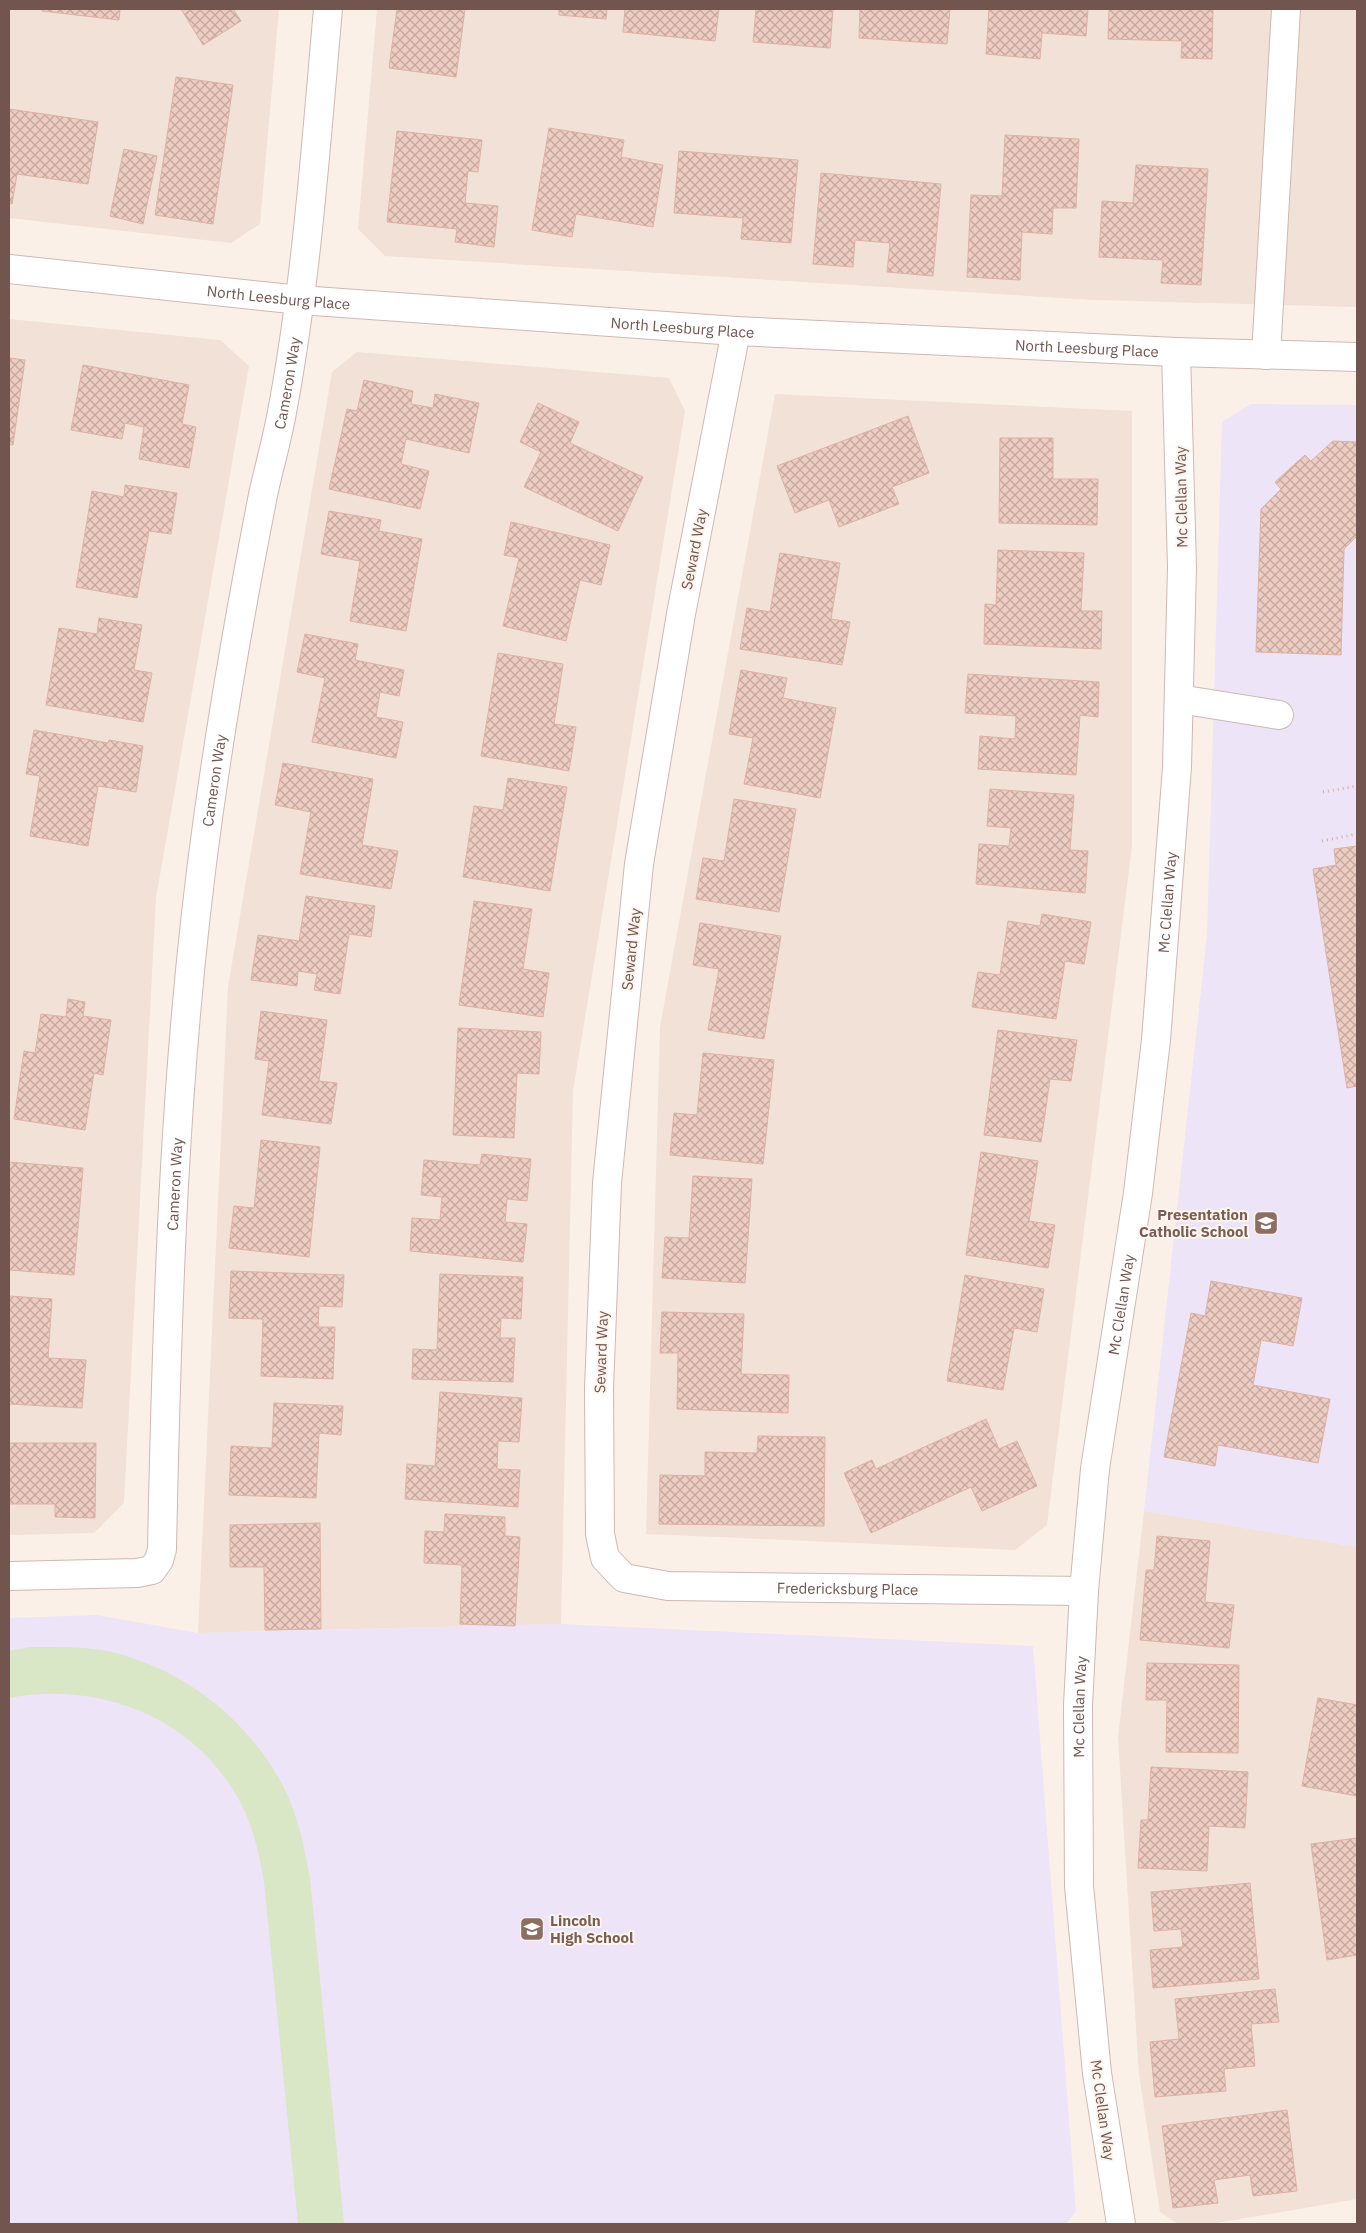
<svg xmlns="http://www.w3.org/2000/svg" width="1366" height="2233" viewBox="0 0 1366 2233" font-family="'IBM Plex Sans',sans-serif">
	<defs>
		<pattern id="building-cross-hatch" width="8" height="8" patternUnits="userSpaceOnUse" patternTransform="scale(1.25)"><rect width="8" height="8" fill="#edccc2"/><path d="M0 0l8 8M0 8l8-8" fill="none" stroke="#c4a8a0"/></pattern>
	</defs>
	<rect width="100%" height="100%" fill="#faf0e8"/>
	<g fill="#f1e1d7">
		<polygon points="9,9 279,9 260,224 231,243 9,218"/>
		<polygon points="377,9 1357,9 1357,307 1094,300 385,256 358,229"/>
		<polygon points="9,319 220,340 249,366 156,898 124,1503 94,1533 9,1535"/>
		<polygon points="357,352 669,378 685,411 573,1091 561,1624 198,1633 228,987 332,372"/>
		<polygon points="775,394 1132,411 1132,846 1047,1525 1015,1550 646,1534 660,1027"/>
		<polygon points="1144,1511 1357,1547 1357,2199 1211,2224 1178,2224 1160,2212 1139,2075 1118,1737"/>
	</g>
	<g fill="#ede4f7">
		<polygon points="1251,404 1357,405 1357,1547 1144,1511 1207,935 1222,422"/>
		<polygon points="97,1615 198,1633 561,1624 1033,1646 1076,2211 1066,2224 9,2224 9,1618"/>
	</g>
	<path fill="#d9e7c7" d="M 30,1647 C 60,1647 91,1646 120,1654 C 192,1675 252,1724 285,1790 C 299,1818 304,1848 310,1878 L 344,2224 L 298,2224 L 264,1882 C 260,1858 255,1835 245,1812 C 203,1721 104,1680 9,1698 L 9,1651 Z"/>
	<g fill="url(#building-cross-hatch)" stroke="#deb1a4">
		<polygon points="43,9 120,9 119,20 42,11"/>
		<polygon points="181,9 233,9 241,21 203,45"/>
		<polygon points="397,9 465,9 456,77 389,68"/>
		<polygon points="559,9 607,9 606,19 559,15"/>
		<polygon points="625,9 719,9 715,41 623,32"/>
		<polygon points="756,9 833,9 830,48 753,42"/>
		<polygon points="860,9 950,9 947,44 859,38"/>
		<polygon points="989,9 1088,9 1086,36 1042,33 1040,59 986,54"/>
		<polygon points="1109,9 1213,9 1212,59 1181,58 1182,41 1108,39"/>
		<polygon points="176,77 233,85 213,224 155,215"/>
		<polygon points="9,109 98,122 88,184 17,174 12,204 9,203"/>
		<polygon points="549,128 624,140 621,157 663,165 653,227 576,214 572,237 532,230"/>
		<polygon points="397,131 482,140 478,172 468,171 465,203 498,206 494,247 455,242 457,229 387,222"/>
		<polygon points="1005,135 1079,139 1076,208 1053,208 1052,234 1022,232 1020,280 967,277 971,195 1002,196"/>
		<polygon points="124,149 157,156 143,224 110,216"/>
		<polygon points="679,151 798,160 791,243 741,239 743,218 674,213"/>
		<polygon points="1136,165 1208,169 1201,285 1161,283 1163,260 1099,257 1102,201 1133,203"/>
		<polygon points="821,173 941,184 933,276 887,272 890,243 855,240 853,267 813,264"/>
		<polygon points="9,358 25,360 13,445 9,444"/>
		<polygon points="83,365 189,385 182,424 196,427 189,468 139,459 144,427 125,423 122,439 71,430"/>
		<polygon points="364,380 413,391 411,404 433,408 435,394 479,403 469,453 406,439 401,464 429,471 420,509 329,489 347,409 357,411"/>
		<polygon points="538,403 579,422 570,443 643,477 618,531 524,487 541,452 520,442"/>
		<polygon points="908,416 929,473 892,487 899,504 839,527 829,500 795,513 777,466"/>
		<polygon points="1000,438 1053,438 1053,479 1098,479 1097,525 999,523"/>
		<polygon points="1333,441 1357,442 1357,536 1344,549 1341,655 1256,652 1261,509 1281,489 1275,482 1305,455 1311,461"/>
		<polygon points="125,485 177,493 171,534 149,531 137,598 76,587 92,491 124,497"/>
		<polygon points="329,511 381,520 379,531 422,539 406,631 350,621 360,561 321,554"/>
		<polygon points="511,522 610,545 601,585 580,580 566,641 503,626 519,558 504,555"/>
		<polygon points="998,550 1084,553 1081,611 1102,611 1101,649 984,644 985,604 996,605"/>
		<polygon points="780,553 840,563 831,619 850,622 842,665 740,649 747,608 770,612"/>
		<polygon points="99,618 142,625 134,670 152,673 143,722 46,705 59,628 97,634"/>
		<polygon points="305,634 358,644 355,660 404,670 399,696 380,692 376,717 403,722 396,758 312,742 325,678 297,672"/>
		<polygon points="498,653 563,664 554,724 576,727 569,771 481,756"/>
		<polygon points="741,670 787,678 783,698 836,708 820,798 744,784 753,738 729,734"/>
		<polygon points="968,674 1099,682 1098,717 1080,715 1076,775 978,769 980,736 1015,739 1016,716 965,713"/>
		<polygon points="34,730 108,743 109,740 143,746 136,792 98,786 88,846 30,836 40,776 26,774"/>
		<polygon points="283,763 373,779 362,845 398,851 391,889 300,874 311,812 275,805"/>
		<polygon points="508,778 567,787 550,891 463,877 474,806 503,810"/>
		<polygon points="990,789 1074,795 1070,850 1088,851 1085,893 976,884 979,844 1009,846 1011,828 987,826"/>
		<polygon points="734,799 796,809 779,912 696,899 703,858 724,861"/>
		<polygon points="1357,846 1357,1086 1347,1088 1313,869 1336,865 1334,849"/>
		<polygon points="306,896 375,906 371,937 349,934 340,994 314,990 317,974 298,971 297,986 251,980 258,935 299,941"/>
		<polygon points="474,901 532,909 523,969 549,973 543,1017 459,1005"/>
		<polygon points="1042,914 1091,922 1084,964 1065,961 1056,1019 972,1007 978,972 1000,975 1008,921 1040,926"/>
		<polygon points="700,923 781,936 764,1039 708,1030 719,969 693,965"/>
		<polygon points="68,999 85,1002 83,1016 111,1020 103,1075 94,1073 85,1130 14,1119 24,1051 35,1053 41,1014 66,1017"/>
		<polygon points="261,1011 327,1020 319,1081 337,1083 331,1124 262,1115 269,1061 255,1059"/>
		<polygon points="458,1028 541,1032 539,1074 517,1073 514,1138 453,1135"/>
		<polygon points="998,1030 1077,1040 1071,1081 1050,1079 1041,1142 984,1135"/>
		<polygon points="703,1053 774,1060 763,1164 670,1155 674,1113 697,1115"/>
		<polygon points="261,1140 320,1147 309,1257 229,1248 234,1206 254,1208"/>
		<polygon points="981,1152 1038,1161 1029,1221 1055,1225 1048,1268 966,1255"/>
		<polygon points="482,1154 531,1159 527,1201 507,1199 505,1222 527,1224 523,1262 410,1251 412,1218 440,1220 442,1197 421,1195 424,1160 480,1165"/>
		<polygon points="9,1162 83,1168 74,1275 9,1270"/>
		<polygon points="693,1176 752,1179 745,1283 662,1278 665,1237 689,1238"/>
		<polygon points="231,1271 344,1275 342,1307 319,1306 318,1327 335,1327 333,1379 261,1376 263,1319 229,1318"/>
		<polygon points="440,1274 523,1277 521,1319 501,1318 500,1338 515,1338 513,1382 412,1379 413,1349 437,1350"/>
		<polygon points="965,1275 1044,1289 1037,1332 1014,1328 1003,1390 947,1381"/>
		<polygon points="1211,1281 1302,1298 1293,1346 1261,1340 1253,1385 1330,1399 1318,1463 1218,1445 1215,1466 1164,1457 1191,1313 1205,1316"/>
		<polygon points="9,1296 52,1299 48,1358 86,1360 82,1408 9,1404"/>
		<polygon points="662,1312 744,1314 741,1374 789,1375 788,1413 677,1409 678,1353 660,1353"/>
		<polygon points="440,1392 522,1398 519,1442 498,1441 497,1469 520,1470 518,1507 405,1499 407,1464 435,1466"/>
		<polygon points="274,1403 343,1406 341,1435 319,1433 316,1498 229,1495 231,1446 272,1448"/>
		<polygon points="986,1419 999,1449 1017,1441 1037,1486 982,1511 971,1487 871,1533 844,1473 872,1460 876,1469"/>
		<polygon points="758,1436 825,1437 824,1526 659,1524 660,1475 705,1476 705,1452 757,1453"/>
		<polygon points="9,1443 96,1443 95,1518 55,1517 55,1504 9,1504"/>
		<polygon points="445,1514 505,1517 505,1536 520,1537 515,1626 460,1624 462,1565 424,1563 425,1531 444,1532"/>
		<polygon points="320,1523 321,1629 265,1630 264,1567 230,1567 230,1525"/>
		<polygon points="1157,1536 1210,1541 1205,1602 1234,1605 1229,1648 1140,1640 1146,1570 1154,1570"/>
		<polygon points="1147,1663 1239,1665 1238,1753 1166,1752 1167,1700 1146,1700"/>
		<polygon points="1318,1698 1357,1705 1357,1796 1302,1786"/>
		<polygon points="1151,1767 1248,1772 1245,1828 1209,1826 1207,1871 1138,1868 1141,1820 1148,1820"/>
		<polygon points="1357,1838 1357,1955 1327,1960 1311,1844"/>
		<polygon points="1250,1883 1259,1979 1153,1988 1150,1950 1183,1947 1181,1929 1154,1931 1151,1892"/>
		<polygon points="1275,1989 1279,2022 1251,2024 1255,2066 1224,2069 1226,2091 1155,2097 1150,2042 1179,2039 1175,1999"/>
		<polygon points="1287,2110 1297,2191 1253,2196 1250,2175 1214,2180 1218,2203 1173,2208 1162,2126"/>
	</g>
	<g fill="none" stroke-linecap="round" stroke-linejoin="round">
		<defs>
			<g id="minor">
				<path id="s1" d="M 9,269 L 300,300 L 736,331 L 1176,352 L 1357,357"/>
				<path id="s2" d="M 736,331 L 681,614 L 639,864 L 607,1183 L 599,1389 L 600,1534 L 605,1558 L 624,1578 L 668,1586 L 1084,1591"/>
				<polyline points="1266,355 1286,9"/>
				<polyline points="1179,699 1279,715"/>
				<path id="s3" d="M 9,1576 L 137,1573 L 152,1570 L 159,1560 L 162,1549 C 167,1305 174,1061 208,818 C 223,710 242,602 263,495 C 269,467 277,440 282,412 C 307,279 316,143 328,9"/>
				<path id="s4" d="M 1121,2224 L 1097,2073 L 1079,1886 L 1078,1705 L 1084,1591 L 1095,1469 L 1138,1193 L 1156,1040 L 1177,767 L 1182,567 L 1176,352"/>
			</g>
		</defs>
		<use href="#minor" stroke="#cdb9b2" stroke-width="30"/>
		<g stroke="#d2b0a5" stroke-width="3" stroke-dasharray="1 4" stroke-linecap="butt">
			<polyline points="1323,792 1357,786"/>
			<polyline points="1322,841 1357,834"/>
		</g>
		<use href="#minor" stroke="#fff" stroke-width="28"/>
	</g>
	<defs>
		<symbol id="school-square" viewBox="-11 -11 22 22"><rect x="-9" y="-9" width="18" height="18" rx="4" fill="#8d6e63" stroke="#fdf5ee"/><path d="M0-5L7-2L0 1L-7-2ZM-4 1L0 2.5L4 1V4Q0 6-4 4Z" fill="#fff"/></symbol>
	</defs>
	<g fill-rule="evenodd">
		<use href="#school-square" x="1252" y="1209" width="28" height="28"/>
		<use href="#school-square" x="518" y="1915" width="28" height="28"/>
	</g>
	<g text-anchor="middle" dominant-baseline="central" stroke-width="4" stroke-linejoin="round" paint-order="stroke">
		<g font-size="15" fill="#72554e" stroke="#fdf5ee">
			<text stroke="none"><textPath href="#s1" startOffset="271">North Leesburg Place</textPath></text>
			<text stroke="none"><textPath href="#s1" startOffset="676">North Leesburg Place</textPath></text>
			<text stroke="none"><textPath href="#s1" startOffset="1081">North Leesburg Place</textPath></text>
			<text stroke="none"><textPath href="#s3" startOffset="1342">Cameron Way</textPath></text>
			<text transform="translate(1181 497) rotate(-91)">Mc Clellan Way</text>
			<text transform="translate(694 549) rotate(-79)">Seward Way</text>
			<text stroke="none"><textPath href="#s3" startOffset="938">Cameron Way</textPath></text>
			<text stroke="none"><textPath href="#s4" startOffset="1330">Mc Clellan Way</textPath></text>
			<text transform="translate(631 949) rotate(-84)">Seward Way</text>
			<text stroke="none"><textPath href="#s3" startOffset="532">Cameron Way</textPath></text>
			<text stroke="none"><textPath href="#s4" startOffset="925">Mc Clellan Way</textPath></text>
			<text transform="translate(601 1352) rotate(-88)">Seward Way</text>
			<text stroke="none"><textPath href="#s2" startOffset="1490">Fredericksburg Place</textPath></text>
			<text stroke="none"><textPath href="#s4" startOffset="520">Mc Clellan Way</textPath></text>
			<text transform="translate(1103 2110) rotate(82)">Mc Clellan Way</text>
		</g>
		<g font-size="15" font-weight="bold" fill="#785e54" stroke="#fdf5ee" text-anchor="end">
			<text x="1248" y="1214">Presentation<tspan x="1248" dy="17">Catholic School</tspan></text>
			<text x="550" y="1920" text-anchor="start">Lincoln<tspan x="550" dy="17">High School</tspan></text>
		</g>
	</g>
	<rect width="1366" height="2233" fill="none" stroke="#72554e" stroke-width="20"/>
</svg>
